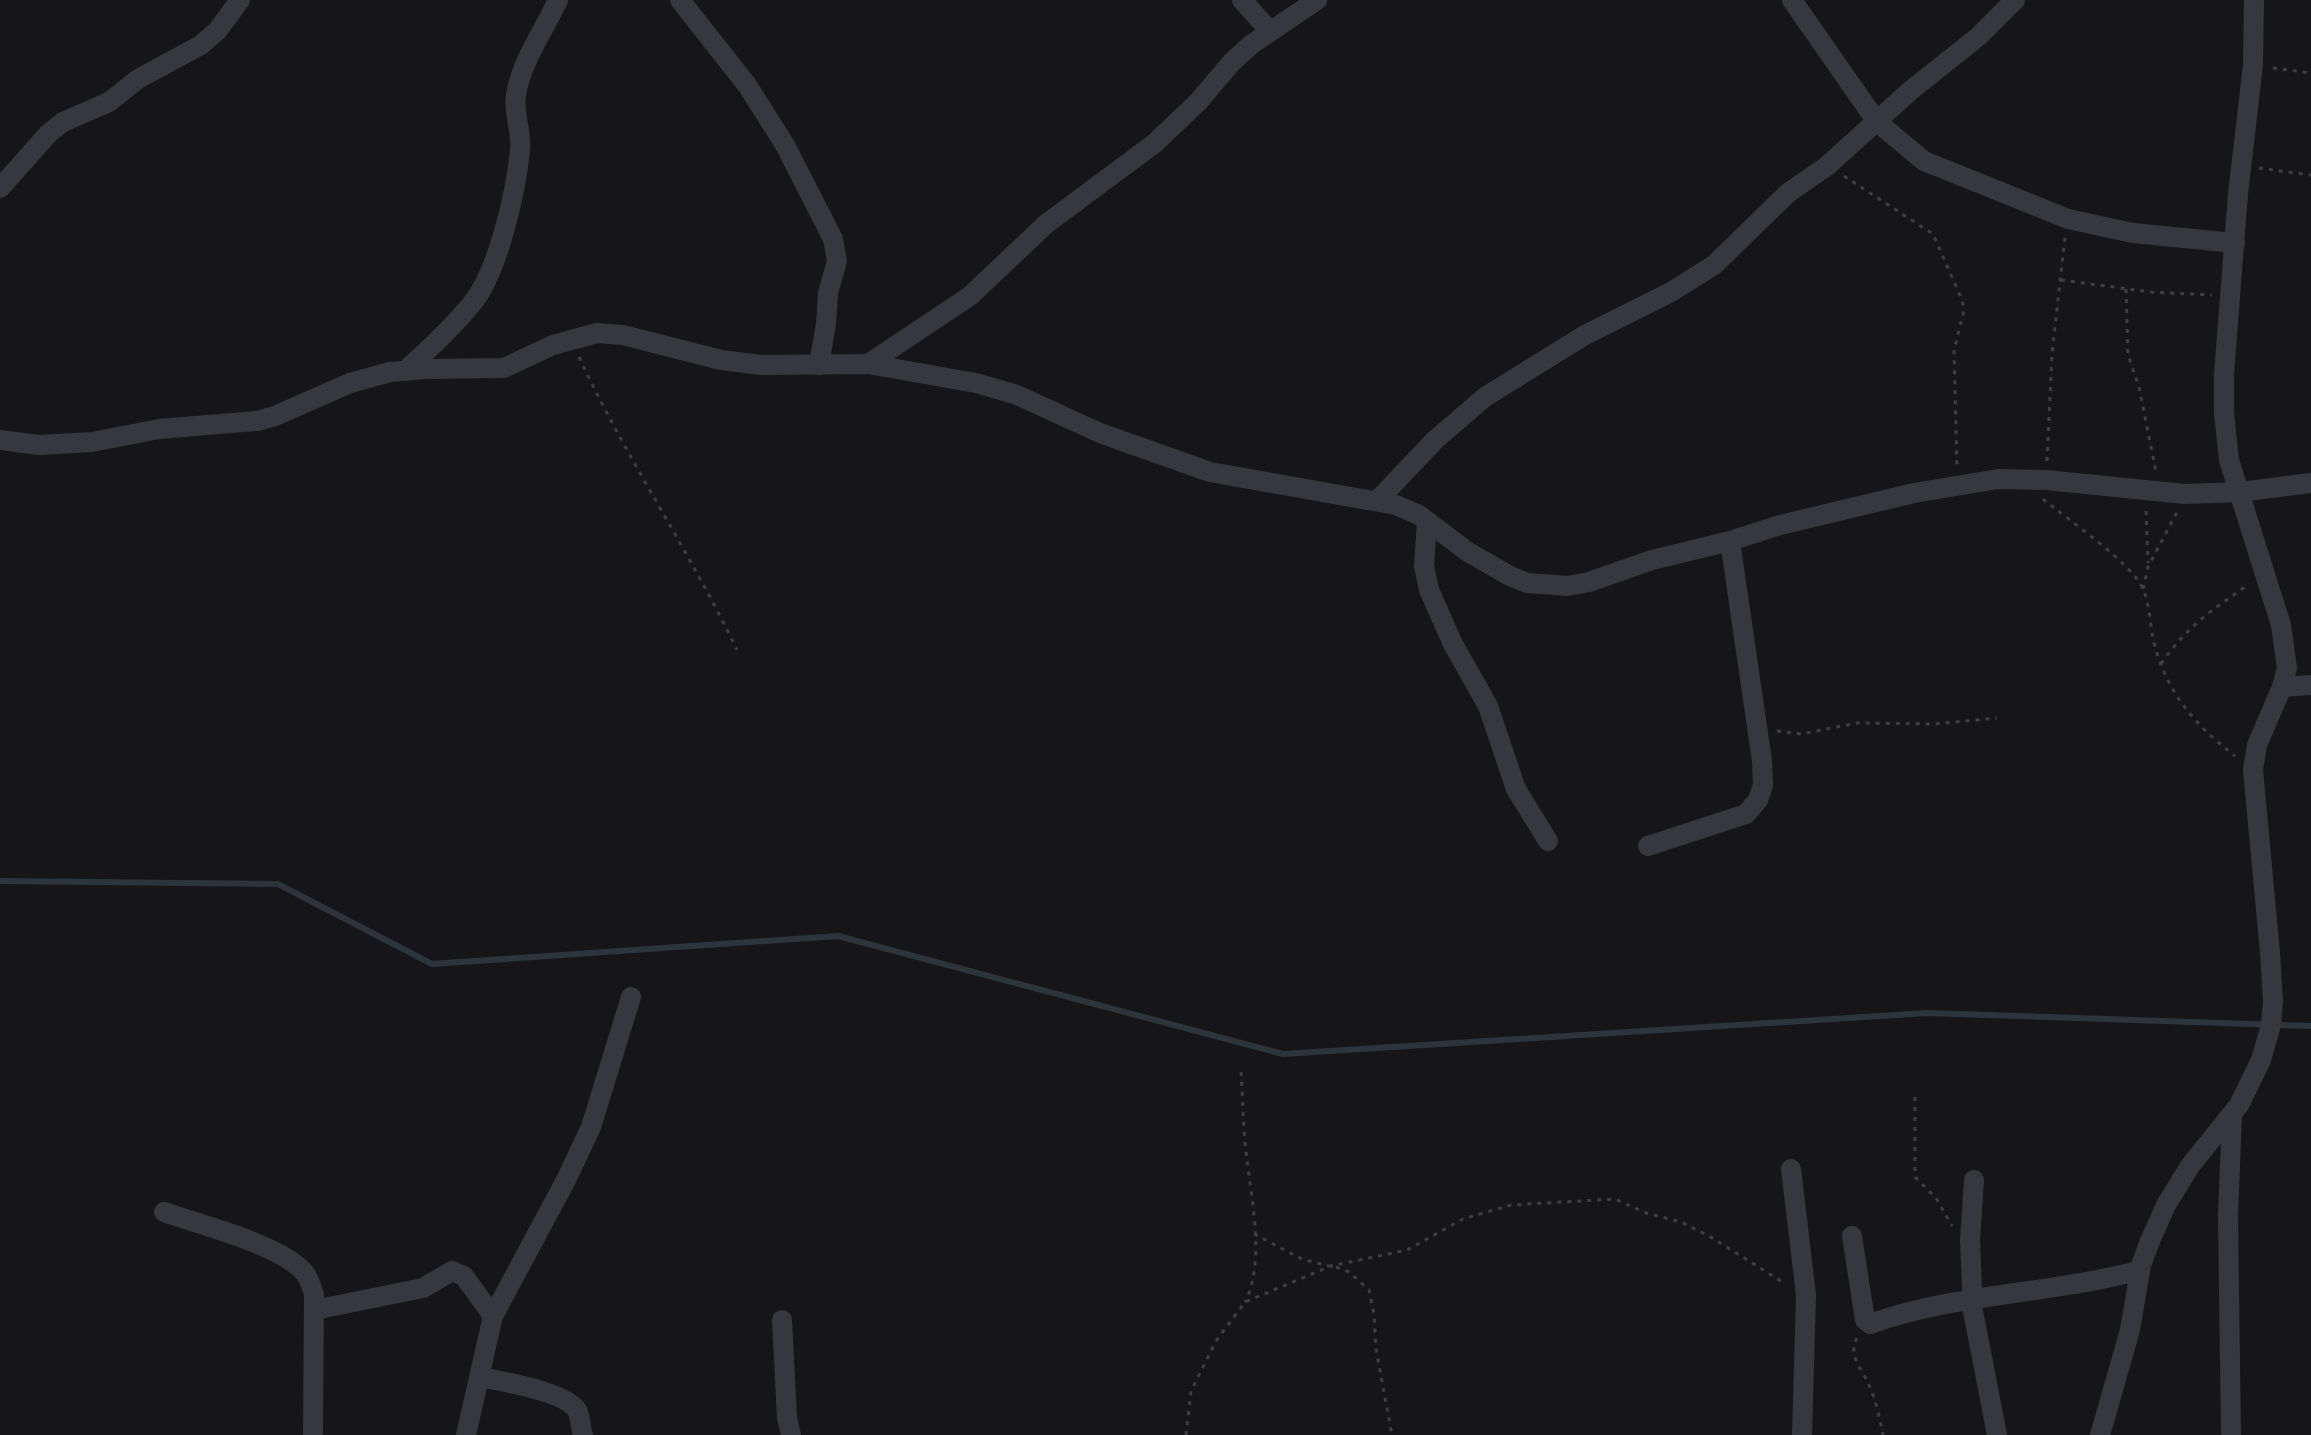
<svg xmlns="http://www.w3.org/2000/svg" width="2311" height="1435" viewBox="0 0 2311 1435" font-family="'Sofia Sans Condensed',sans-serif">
	<rect width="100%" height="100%" fill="#161618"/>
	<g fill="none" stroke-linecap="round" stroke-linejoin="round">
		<polyline stroke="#2c353c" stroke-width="6" points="0,881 278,884 432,964 838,936 1283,1054 1927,1013 2311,1026"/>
		<g stroke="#3d3f44" stroke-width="3" stroke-dasharray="4 6" stroke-linecap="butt">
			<polyline points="2273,68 2311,73"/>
			<polyline points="2259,168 2311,175"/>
			<polyline points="1844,176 1933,234 1962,300 1964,310 1954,350 1957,468"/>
			<polyline points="2061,280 2151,292 2212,295"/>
			<polyline points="2126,289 2128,355 2139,387 2156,472"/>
			<path d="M 579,357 C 626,458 689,550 737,650"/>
			<polyline points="2047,461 2052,354 2065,237"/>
			<path d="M 2043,499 C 2067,519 2132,563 2143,589 C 2150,605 2150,626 2154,643 C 2167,693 2195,725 2235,756"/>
			<polyline points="2146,511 2148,563"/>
			<polyline points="2143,589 2148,567 2177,512"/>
			<path d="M 2161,664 C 2189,624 2210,612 2249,584"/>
			<polyline points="1777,731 1801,734 1857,723 1935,724 1997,718"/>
			<path d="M 1241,1072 C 1243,1101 1243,1131 1247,1160 C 1252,1202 1265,1263 1245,1302"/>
			<polyline points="1915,1097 1915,1177 1936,1198 1952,1226"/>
			<polyline points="1254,1234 1302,1259 1329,1266"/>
			<polyline points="1336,1267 1349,1272 1369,1290 1374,1314 1376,1349 1392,1435"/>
			<path d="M 1857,1338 C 1847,1355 1863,1370 1869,1385 C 1876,1401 1880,1419 1883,1435"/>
			<polyline points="1186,1435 1191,1391 1216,1341 1245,1302 1331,1266 1407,1250 1463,1219 1511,1205 1615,1199 1646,1213 1681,1222 1709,1236 1784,1283"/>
		</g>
		<g stroke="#37383d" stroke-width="20">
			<polyline points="680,0 747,85 785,145 833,239 837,261 828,293 826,324 819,365"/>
			<polyline points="1242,0 1269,30"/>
			<polyline points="1792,0 1877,122 1924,161 2068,219 2133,233 2235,243"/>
			<polyline points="0,188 49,133 63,122 109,102 138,79 201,45 218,30 240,0"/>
			<polyline points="868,364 970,296 1046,224 1155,143 1198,102 1232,62 1252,44 1317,0"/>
			<path d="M 405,371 C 429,349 454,326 474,301 C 499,268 516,191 520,150 C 522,131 513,113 516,95 C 521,62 544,30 558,0"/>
			<polyline points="0,440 39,445 92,442 159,429 257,421 275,416 350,383 390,372 424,369 504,368 553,345 597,333 623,335 721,360 761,365 868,364 976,383 1017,395 1100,433 1210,472 1396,505 1419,515 1468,552 1510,576 1527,583 1568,586 1589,582 1652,560 1730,541 1780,525 1914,493 1998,479 2046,480 2185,494 2240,492 2311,483"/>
			<polyline points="1378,500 1435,440 1485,397 1585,335 1671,292 1714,265 1788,193 1827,166 1910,91 1979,36 2015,0"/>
			<polyline points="1427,521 1424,566 1429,590 1453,644 1488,706 1516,789 1548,841"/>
			<polyline points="2282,687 2311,685"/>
			<polyline points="1648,846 1746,814 1758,800 1763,785 1762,761 1730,541"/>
			<polyline points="1791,1169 1806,1295 1802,1435"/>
			<polyline points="1974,1180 1970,1240 1973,1311 1997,1435"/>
			<path d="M 164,1212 C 201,1225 278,1244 303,1271 C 309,1277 311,1286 314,1294 L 313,1435"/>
			<path d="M 1852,1236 L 1865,1320 L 1870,1324 C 1936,1300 2005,1296 2074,1284 C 2096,1281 2118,1275 2140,1271"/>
			<polyline points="314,1310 423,1288 452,1271 464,1276 493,1316"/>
			<polyline points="782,1320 787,1418 791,1435"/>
			<path d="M 481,1377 C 503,1382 564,1391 577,1410 C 581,1417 580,1427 583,1435"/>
			<polyline points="466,1435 493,1316 566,1180 591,1127 631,997"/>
			<polyline points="2100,1435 2130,1330 2141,1265 2150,1241 2166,1205 2190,1166 2239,1105 2261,1060 2271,1025 2273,1001 2270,953 2253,770 2257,745 2282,687 2287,668 2281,625 2229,460 2224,413 2224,374 2238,194 2253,65 2254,0"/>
			<polyline points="2231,1435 2228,1215 2232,1115"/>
		</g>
	</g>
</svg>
